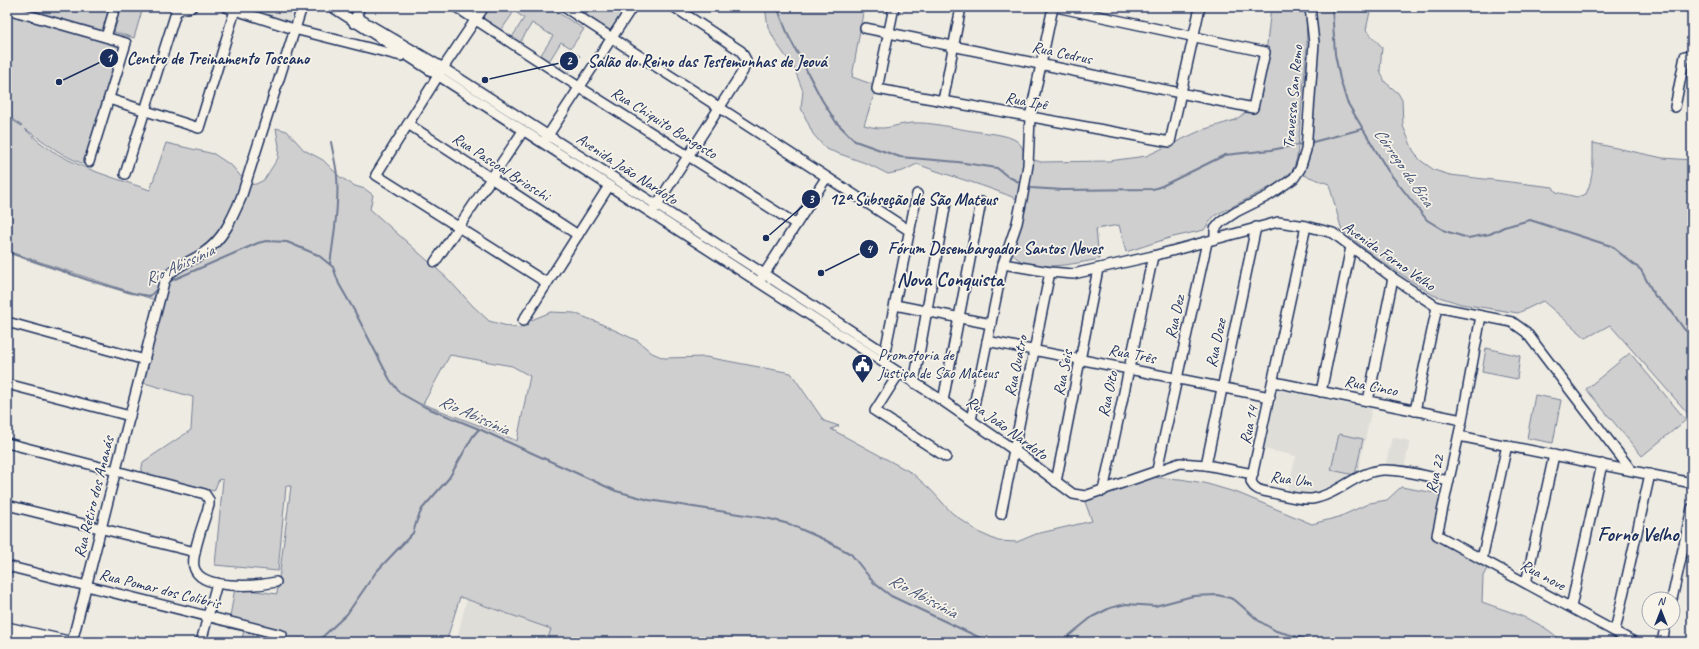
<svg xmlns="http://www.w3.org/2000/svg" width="1699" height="649" viewBox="0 0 1699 649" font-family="Caveat,sans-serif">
	<rect width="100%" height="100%" fill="#eeebe2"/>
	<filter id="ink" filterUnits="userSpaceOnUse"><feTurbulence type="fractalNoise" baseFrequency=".025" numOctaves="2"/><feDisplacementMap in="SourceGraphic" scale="8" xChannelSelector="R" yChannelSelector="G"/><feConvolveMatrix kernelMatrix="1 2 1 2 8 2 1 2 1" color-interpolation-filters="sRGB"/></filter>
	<g filter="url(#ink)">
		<g fill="#deddd8">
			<polygon points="242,7 295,7 289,23"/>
			<polygon points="1278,390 1372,409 1357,475 1306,495 1287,492 1296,456 1264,449"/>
			<polygon points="1392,437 1410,441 1404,468 1386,464"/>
			<polygon points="468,594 556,622 549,642 456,642"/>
		</g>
		<g fill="#cfcfcf" stroke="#757f96" fill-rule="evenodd">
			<polygon points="18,7 109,7 103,31"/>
			<polygon points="121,7 143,7 134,38 114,32"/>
			<polygon points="490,7 504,7 513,13 500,32 482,20"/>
			<polygon points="517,7 549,7 584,29 571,48 561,42 548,63 539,58 553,36 532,23 519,44 511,39 524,18 514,11"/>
			<polygon points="571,7 626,7 610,32"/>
			<path d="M 765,7 L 864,7 L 852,77 L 877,86 L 864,125 C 887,132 890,125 912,123 C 933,122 952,128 973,131 C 985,133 1009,134 1018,142 C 1022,145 1024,153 1027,158 L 1041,162 L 1109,161 L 1146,156 L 1202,130 L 1235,120 L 1248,111 L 1261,98 L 1271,7 L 1306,7 L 1307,47 L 1297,158 L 1293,170 L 1280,182 L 1214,216 L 1204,230 L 1169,238 L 1126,252 L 1119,225 L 1096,229 L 1099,259 C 1078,263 1027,275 1013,254 C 1007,245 1010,233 1011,224 L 1016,219 L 1019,200 C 986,185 951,177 917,164 L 903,171 L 888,174 L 868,164 L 826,149 L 813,134 L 801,108 L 803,91 L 794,68 L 777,44 L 768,27 Z"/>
			<path d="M 1314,7 L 1371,7 L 1366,30 L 1382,47 L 1380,70 L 1385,82 L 1398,93 L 1402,100 L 1403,126 L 1413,150 L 1420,160 L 1434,170 L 1450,175 L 1553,187 L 1556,192 L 1577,197 L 1586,194 C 1594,177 1593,162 1593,143 L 1663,158 L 1692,160 L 1692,418 L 1610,325 L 1586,338 L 1543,301 L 1518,313 L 1461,304 L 1433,295 L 1382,262 L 1342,231 L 1329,184 L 1301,174 Z"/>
			<path d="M 10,15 L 119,45 L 121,49 L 84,164 C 59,155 46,142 25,129 C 58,163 106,175 150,190 L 166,143 L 214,154 L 232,166 L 248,185 L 256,184 L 264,180 L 278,158 L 279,146 L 276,128 L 287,131 L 304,150 L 323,160 L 340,177 L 355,186 L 365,189 L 373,195 L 370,209 L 447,278 L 473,306 L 489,321 L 511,327 L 521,328 L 529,321 L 551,312 L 574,313 L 597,322 L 638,341 L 652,353 L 664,358 L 706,357 L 791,373 L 824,421 L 839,426 L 831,429 L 912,473 L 931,490 L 952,513 L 980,533 L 998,541 L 1017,542 L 1036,534 L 1092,521 L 1084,499 L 1146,477 L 1180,479 L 1204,483 L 1238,493 L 1312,524 L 1339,517 L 1370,503 L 1387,500 L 1401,487 L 1435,493 L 1440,496 L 1434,536 L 1489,565 L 1483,576 L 1482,602 C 1509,612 1542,620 1562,642 L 547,642 L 551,629 L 460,597 L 446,642 L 241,642 L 244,631 L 228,628 L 235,588 L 277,594 L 291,486 L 286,486 L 278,571 L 215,565 L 223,480 L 219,479 L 214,491 L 141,473 L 143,462 L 191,430 L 193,397 L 141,382 L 158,301 L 7,251 L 7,117 L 22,126 L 7,115 L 7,25 ZM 450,355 L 512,366 L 530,376 L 517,441 L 491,430 L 423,404 Z"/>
			<polygon points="571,50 580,56 567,75 559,70"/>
			<polygon points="1486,348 1520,356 1517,379 1482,372"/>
			<polygon points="1630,353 1686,420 1642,456 1586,389"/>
			<polygon points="1535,395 1561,400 1553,443 1527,438"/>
			<polygon points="1339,434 1363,439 1355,475 1331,470"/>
		</g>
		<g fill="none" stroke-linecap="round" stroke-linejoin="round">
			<g stroke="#6e7992" stroke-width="2">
				<polyline points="779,7 779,12 789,37 822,100 836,122 855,141 900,157 958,162 997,168 1007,176 1021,183"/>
				<polyline points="1332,7 1335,54 1340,79 1347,102 1388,171 1427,220 1445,231 1468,238 1490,234 1504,227 1530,220 1611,246 1641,270 1655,296 1672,312 1684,329 1692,336"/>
				<polyline points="1309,143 1362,129"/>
				<polyline points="1027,186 1031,188 1063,190 1153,189 1162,186 1225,155 1271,150 1303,144"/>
				<polyline points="7,252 88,280 131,293 150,296 159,287"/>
				<path d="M 330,264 C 334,237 339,203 337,176 C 336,165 333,153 331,142"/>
				<polyline points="168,282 258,243 266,241 287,242 318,255 333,267 339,284 355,312 390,380 400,393 425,407 479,429 616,491 649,500 770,519 789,524 823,539 851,554 874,583 891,596 989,642"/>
				<polyline points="317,642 347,614 376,572 413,533 417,520 422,509 449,478 473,436 479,429"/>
				<polyline points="1061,642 1092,617 1110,608 1126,604 1155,606 1193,596 1217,595 1230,598 1236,601 1259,621 1276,631 1317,642"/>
			</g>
			<defs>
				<g id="minor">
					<polyline points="173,7 180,10 192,7"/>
					<polyline points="226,7 294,29 401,56"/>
					<polyline points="332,7 943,401 1014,450 1073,494 1085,496 1180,463 1206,465 1253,474"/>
					<polyline points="456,7 579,87 796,224"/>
					<polyline points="484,7 443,68 376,175 547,283"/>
					<polyline points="564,7 910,231"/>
					<polyline points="894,7 877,89 1170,142 1200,7"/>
					<polyline points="7,9 126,43 89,162"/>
					<polyline points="356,17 360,7"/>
					<polyline points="354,23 356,17 443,68 764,274 885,353"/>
					<polyline points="865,28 1253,108 1265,52 1056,7"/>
					<polyline points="106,37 115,7"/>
					<polyline points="109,99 199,128 236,7"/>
					<polyline points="943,101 961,7"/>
					<polyline points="1675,107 1685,56 1692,57"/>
					<polyline points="408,124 578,235"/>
					<polyline points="545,140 632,7"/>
					<polyline points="125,174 177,9"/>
					<polyline points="654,209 743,71 746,60 741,51 674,7"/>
					<path d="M 1306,226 L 1251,481 C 1254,491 1264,491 1273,493 C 1286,496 1300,500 1312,499 C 1338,495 1357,471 1383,470 C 1403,469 1429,477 1449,481"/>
					<polyline points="1215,239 1215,229 1221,222 1236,212 1268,196 1294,178 1300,169 1306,150 1314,43 1310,7"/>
					<polyline points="435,262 523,131"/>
					<polyline points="1003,264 1050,272 1073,274 1153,256 1278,222 1306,226 1333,233 1393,278 1437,307 1512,322 1526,332 1631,470"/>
					<polyline points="761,279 826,178"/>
					<polyline points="895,305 991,324"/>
					<polyline points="1481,316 1462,420 1437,535 1634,642"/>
					<polyline points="523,321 609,186"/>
					<polyline points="7,322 145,360"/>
					<polyline points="987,341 1270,397"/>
					<polyline points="884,357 917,194"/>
					<polyline points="899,373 875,411 946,457"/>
					<polyline points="1274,382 1462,420"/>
					<polyline points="914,383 946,202"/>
					<polyline points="7,384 130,416"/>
					<polyline points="1321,392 1351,247"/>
					<polyline points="943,401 981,202"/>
					<polyline points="1368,401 1393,278"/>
					<polyline points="1415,411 1437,307"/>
					<polyline points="971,420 1003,264 1017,223 1023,194 1028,165 1030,117 1053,7"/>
					<polyline points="1459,436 1692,483"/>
					<path d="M 7,443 L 205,494 L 209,500 L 209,505 C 205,519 191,554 194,567 C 200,591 258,586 276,582"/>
					<polyline points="1206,465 1256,227"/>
					<polyline points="1157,470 1207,242"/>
					<polyline points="1056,482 1098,269"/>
					<polyline points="1103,491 1153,256"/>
					<polyline points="7,505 195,552"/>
					<polyline points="1001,514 1050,272"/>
					<polyline points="1482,559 1507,445"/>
					<polyline points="7,566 282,635"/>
					<polyline points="1526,583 1554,455"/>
					<polyline points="1672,599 1692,508"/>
					<polyline points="1571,607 1602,464"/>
					<polyline points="7,627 73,642"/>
					<polyline points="1615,631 1650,474"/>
					<polyline points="7,636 35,642"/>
					<path d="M 72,642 L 164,282 C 171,267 191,262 203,253 C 223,240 232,219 241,198 L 302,7"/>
					<polyline points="201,642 217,583"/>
					<polyline points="1662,642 1666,623"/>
				</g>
			</defs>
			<use href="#minor" stroke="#1b2f5e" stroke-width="12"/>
			<use href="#minor" stroke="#f7f3e8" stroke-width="9"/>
		</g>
	</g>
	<defs>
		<symbol id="civic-pin" viewBox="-11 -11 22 30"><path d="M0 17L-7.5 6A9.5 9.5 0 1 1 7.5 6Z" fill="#1b2f5e" stroke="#f7f3e8"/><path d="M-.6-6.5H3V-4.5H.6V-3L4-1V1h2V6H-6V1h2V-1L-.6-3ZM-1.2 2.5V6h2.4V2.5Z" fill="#fff"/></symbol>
	</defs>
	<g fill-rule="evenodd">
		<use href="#civic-pin" x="850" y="352" width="25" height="34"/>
	</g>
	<g text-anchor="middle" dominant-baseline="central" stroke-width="3.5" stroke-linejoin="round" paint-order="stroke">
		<g font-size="16" fill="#1b2f5e" stroke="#f7f3e8">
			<text transform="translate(1062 53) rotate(12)">Rua Cedrus</text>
			<text transform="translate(1293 97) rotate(-85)">Travessa San Remo</text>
			<text transform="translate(1026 101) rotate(10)">Rua Ipê</text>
			<text transform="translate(664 123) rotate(32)">Rua Chiquito Bongosto</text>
			<text transform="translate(501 167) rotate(33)">Rua Pascoal Brioschi</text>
			<text transform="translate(627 169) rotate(33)">Avenida João Nardoto</text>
			<text transform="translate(1389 256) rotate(35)">Avenida Forno Velho</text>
			<text transform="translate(1175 317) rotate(-78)">Rua Dez</text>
			<text transform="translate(1216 343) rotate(-78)">Rua Doze</text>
			<text transform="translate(1132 354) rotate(11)">Rua Três</text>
			<text transform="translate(1016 366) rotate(-78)">Rua Quatro</text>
			<text transform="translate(1063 373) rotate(-79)">Rua Seis</text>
			<text transform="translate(1371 386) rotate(11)">Rua Cinco</text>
			<text transform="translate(1108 394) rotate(-78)">Rua Oito</text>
			<text transform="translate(1249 425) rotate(-78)">Rua 14</text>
			<text transform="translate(1007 428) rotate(36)">Rua João Nardoto</text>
			<text transform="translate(1435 474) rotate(-78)">Rua 22</text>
			<text transform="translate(1291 479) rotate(7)">Rua Um</text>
			<text transform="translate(94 497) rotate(-76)">Rua Retiro dos Ananás</text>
			<text transform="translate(1543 575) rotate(28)">Rua nove</text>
			<text transform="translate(160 589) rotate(14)">Rua Pomar dos Colibris</text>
		</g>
		<g font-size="16" fill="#1b2f5e" stroke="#f7f3e8" text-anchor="start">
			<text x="878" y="355">Promotoria de<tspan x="878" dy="18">Justiça de São Mateus</tspan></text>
		</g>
		<g font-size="17" font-style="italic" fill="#455478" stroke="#f7f3e8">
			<text transform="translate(1404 167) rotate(55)">Córrego da Bica</text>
			<text transform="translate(179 265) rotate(-25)">Rio Abissínia</text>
			<text transform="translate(474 415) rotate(24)">Rio Abissínia</text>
			<text transform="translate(923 596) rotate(28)">Rio Abissínia</text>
		</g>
		<g font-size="20" font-weight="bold" fill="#1b2f5e" stroke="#f7f3e8">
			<text x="950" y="279">Nova Conquista</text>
			<text x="1638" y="534">Forno Velho</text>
		</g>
	</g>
	<path fill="none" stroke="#1b2f5e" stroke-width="1.5" d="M59 82L109 58M485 80L569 61M766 238L811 199M821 273L869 249"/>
	<g fill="#1b2f5e" stroke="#f7f3e8" stroke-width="1.5">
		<circle cx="59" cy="82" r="4"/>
		<circle cx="485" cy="80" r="4"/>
		<circle cx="766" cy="238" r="4"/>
		<circle cx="821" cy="273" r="4"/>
		<circle cx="109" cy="58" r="10"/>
		<circle cx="569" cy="61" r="10"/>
		<circle cx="811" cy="199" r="10"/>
		<circle cx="869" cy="249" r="10"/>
	</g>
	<g font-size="12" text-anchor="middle" font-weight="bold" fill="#fff">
		<text x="109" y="62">1</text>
		<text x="569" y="65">2</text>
		<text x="811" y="203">3</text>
		<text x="869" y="253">4</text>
	</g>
	<g font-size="17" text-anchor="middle" font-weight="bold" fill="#1b2f5e" stroke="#f7f3e8" stroke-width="3.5" stroke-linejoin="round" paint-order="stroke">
		<text x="218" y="64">Centro de Treinamento Toscano</text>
		<text x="707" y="67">Salão do Reino das Testemunhas de Jeová</text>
		<text x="913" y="205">12ª Subseção de São Mateus</text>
		<text x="995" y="254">Fórum Desembargador Santos Neves</text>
	</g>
	<rect width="1699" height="649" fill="none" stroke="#f7f3e8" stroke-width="24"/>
	<rect x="12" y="12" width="1675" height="625" fill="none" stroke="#1b2f5e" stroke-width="1.5" filter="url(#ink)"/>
	<g transform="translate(1661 611)"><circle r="19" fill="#f7f3e8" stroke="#9fa5b1"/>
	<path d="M0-3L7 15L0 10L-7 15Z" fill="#1b2f5e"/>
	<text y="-6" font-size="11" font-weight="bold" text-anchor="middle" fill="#1b2f5e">N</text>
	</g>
</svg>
